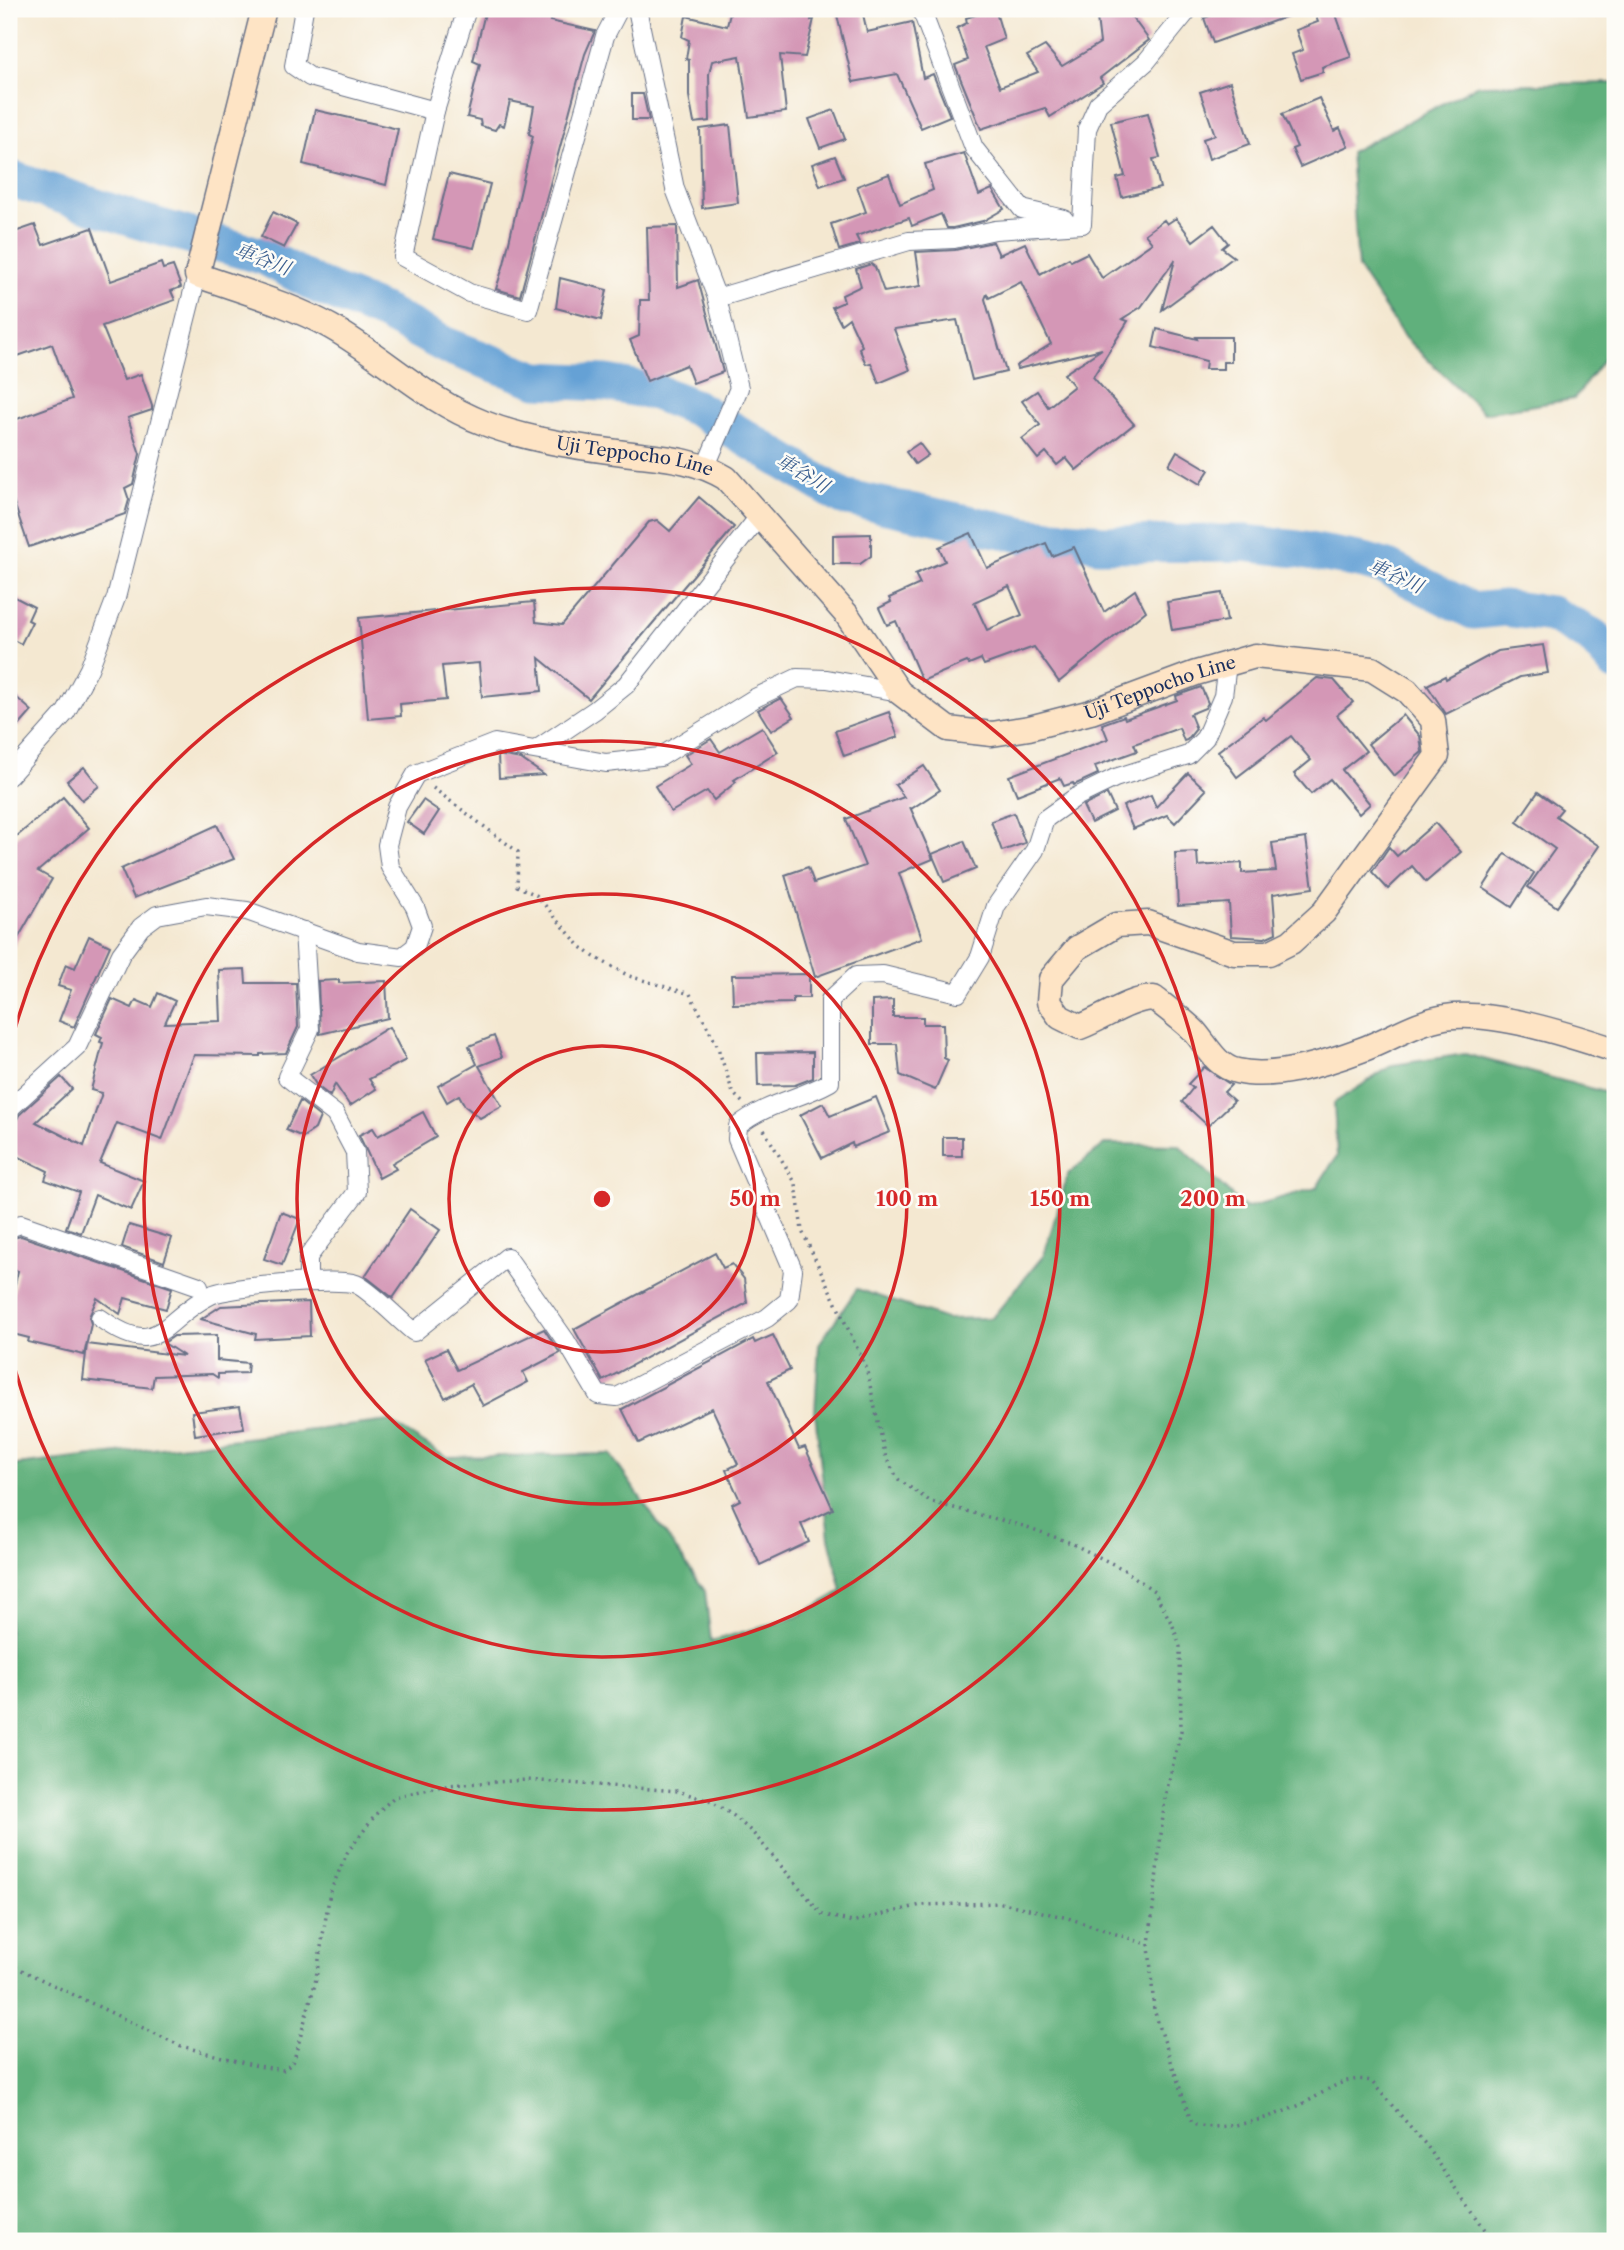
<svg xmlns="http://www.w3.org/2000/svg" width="1624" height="2250" viewBox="0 0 1624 2250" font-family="'Libre Caslon Text','Noto Serif JP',serif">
	<rect width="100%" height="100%" fill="#fdfcf7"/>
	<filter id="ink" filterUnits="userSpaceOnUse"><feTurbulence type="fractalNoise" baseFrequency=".0143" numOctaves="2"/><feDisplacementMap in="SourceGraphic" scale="14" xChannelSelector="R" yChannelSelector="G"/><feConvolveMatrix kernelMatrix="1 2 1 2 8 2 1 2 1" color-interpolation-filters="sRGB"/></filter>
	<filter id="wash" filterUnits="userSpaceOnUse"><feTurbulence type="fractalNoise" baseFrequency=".00686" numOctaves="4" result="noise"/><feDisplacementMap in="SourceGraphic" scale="28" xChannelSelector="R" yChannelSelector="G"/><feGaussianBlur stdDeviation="1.57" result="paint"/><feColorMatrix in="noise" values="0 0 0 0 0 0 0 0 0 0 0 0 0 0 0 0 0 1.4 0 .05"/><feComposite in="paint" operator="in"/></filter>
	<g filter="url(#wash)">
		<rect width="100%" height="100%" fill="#f4e8d1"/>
		<g fill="#60b07c" stroke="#3e706d" stroke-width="2">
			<polygon points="1615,83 1615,344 1574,399 1484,413 1405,338 1358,268 1350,152 1478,85"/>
			<polygon points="1465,1054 1615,1095 1615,2241 9,2241 9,1466 389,1421 446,1457 610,1454 705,1591 711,1641 796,1617 842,1591 829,1538 815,1412 819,1344 857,1289 946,1319 992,1318 1044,1255 1068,1174 1105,1144 1179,1145 1245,1208 1316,1188 1337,1156 1334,1103 1393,1065"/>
		</g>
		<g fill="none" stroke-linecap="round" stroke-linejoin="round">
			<polyline stroke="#65a1d5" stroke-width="37" points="9,178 139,221 265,257 319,286 383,312 445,345 537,380 606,383 655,392 696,408 843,497 1030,536 1091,541 1097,544 1244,543 1298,549 1364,561 1388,568 1473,611 1504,608 1551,614 1592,636 1615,663"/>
		</g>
		<g id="blocks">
			<g fill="#d497b6" fill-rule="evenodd">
				<polygon points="486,9 554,9 550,21 595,31 585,54 520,296 496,289 504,264 533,136 529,134 534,106 510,101 504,126 499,124 495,130 481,126 480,120 467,117 480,64 473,61"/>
				<polygon points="731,9 812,9 811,20 814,19 805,57 780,55 786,112 749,117 740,56 712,61 709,74 710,121 694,123 689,96 689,60 686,59 689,40 682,37 686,16 727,26"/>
				<polygon points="995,9 1004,39 984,47 1000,87 1038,72 1027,56 1045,46 1062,66 1100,43 1096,9 1126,9 1149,40 1100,78 1103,83 1050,117 1045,108 981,129 955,65 968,60 957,28 967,23 966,18"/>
				<polygon points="1229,9 1302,9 1302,11 1213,43 1204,18"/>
				<polygon points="1313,9 1334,9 1351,57 1322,67 1323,72 1301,79 1292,54 1303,50 1296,30 1318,22"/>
				<polygon points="862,10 867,32 912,22 923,78 933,74 950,116 921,128 897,74 853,82 837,15"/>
				<polygon points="1230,82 1250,144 1209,159 1203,139 1215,135 1200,92"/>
				<polygon points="632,94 643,94 649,120 632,120"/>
				<polygon points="1319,98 1334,131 1340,128 1348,146 1300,167 1292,149 1297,147 1282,114"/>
				<polygon points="315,110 398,129 386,185 303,164"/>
				<polygon points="834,110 845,139 820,148 809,119"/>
				<polygon points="1148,113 1160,158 1153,159 1160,188 1122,197 1117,178 1125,176 1111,122"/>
				<polygon points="730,125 738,203 702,208 700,129"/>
				<polygon points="964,153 979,195 992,189 1004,209 983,221 953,228 947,228 941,214 912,226 909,218 856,236 860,244 839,250 831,224 866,212 857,186 889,174 900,204 933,190 925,164"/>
				<polygon points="835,156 844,178 820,186 812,164"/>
				<polygon points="449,174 490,184 474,248 433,239"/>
				<polygon points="273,212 297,224 284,248 261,237"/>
				<polygon points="1176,218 1193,241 1214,225 1228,243 1222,248 1234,257 1162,310 1175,260 1141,307 1122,319 1128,321 1093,377 1134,424 1076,470 1066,458 1057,465 1046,452 1038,459 1022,439 1040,425 1022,401 1037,391 1048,407 1074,386 1064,374 1102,349 1017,369 1016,366 1051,344 1021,282 989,298 987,294 985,299 1006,372 972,380 957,320 894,329 910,370 879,383 871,363 866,364 859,348 862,346 849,318 841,324 832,307 844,302 842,295 861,286 856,269 871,264 875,267 884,292 921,286 916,252 955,250 993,242 999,255 1025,243 1040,274 1069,258 1071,261 1087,253 1102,278 1152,243 1145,234 1164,220 1167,224"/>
				<polygon points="35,225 43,245 92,228 111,281 161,263 163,269 173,266 181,287 171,291 175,300 102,326 124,380 141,374 152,406 152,410 128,418 140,454 133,484 125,488 129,500 125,514 29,547 9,488 9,422 72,399 52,344 9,359 9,234"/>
				<polygon points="677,226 678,287 698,280 723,372 693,383 686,365 647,381 630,340 639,336 640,300 649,300 647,227"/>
				<polygon points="560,278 607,290 601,320 556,308"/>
				<polygon points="1157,329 1197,339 1196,337 1231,337 1231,362 1223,362 1223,369 1205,369 1206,361 1153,347"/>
				<polygon points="919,443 928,455 915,464 906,452"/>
				<polygon points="1177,451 1209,470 1200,484 1169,465"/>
				<polygon points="699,497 734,527 589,699 539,658 542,691 482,697 479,663 442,666 446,700 400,704 401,716 368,719 359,618 534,602 536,622 562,625 649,522 657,520 670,531"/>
				<path d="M 971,533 L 987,568 L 1046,543 L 1052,556 L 1074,547 L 1104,612 L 1135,590 L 1146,611 L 1059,682 L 1034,647 L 984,665 L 981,659 L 969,664 L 967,662 L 922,681 L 896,621 L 887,625 L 879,608 L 891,602 L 889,598 L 920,584 L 915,574 L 945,561 L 939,547 ZM 1009,586 L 1022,615 L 987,630 L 974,602 Z"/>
				<polygon points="871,534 871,556 860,564 833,564 833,535"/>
				<polygon points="1222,593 1227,621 1172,630 1167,602"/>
				<polygon points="9,594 34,607 28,620 32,622 21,644 9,638"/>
				<polygon points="1543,645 1548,673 1520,677 1446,714 1427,685 1445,676 1446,679 1498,651"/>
				<polygon points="1317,678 1334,680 1353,702 1337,715 1366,751 1342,770 1370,804 1359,814 1330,779 1311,794 1294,774 1311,760 1291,736 1237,777 1218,751 1263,717 1266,720"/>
				<polygon points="1201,687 1208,703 1205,708 1190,714 1196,729 1187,740 1184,741 1179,728 1134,744 1137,751 1095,766 1098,774 1074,785 1073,783 1064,786 1060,778 1017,795 1009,776 1108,739 1102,724 1124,716 1125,719 1177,700 1176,696"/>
				<polygon points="16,697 32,711 19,726 9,717 9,705"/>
				<polygon points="781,698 794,717 771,731 758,710"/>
				<polygon points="889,712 898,737 844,756 835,731"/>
				<polygon points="1403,715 1420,736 1422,752 1394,776 1368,744"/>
				<polygon points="762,727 778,752 734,780 736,782 714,800 707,791 671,812 655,786 691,764 685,755 711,739 720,752"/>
				<polygon points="498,755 521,759 544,775 499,778"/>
				<polygon points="924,766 940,790 911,809 910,807 933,859 899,873 922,938 815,977 785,875 808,867 814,883 865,866 846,819 904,797 895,785"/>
				<polygon points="84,767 99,786 82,800 67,781"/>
				<polygon points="1188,773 1206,790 1175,823 1167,815 1133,829 1123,806 1151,795 1156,807"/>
				<polygon points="1538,792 1562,809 1556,816 1599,846 1557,907 1528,887 1555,849 1517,822"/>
				<polygon points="1107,794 1115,811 1091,823 1083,806"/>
				<polygon points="63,797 89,828 38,871 52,879 9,954 9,843"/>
				<polygon points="423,800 439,811 424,834 407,822"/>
				<polygon points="1014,813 1025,843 1002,851 991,821"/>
				<polygon points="1435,823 1461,852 1426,882 1412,866 1388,889 1372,872 1389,847 1397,856"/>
				<polygon points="217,825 234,859 134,898 121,869"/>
				<polygon points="1306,838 1313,888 1273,894 1276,933 1265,938 1231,936 1229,903 1178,906 1175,853 1197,852 1198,866 1242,863 1242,873 1276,871 1272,843"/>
				<polygon points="964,841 976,869 944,882 932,854"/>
				<polygon points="1505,854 1534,873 1512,907 1483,888"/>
				<polygon points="89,936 110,946 74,1027 59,1021 71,990 58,986 66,964 75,968"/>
				<polygon points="245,969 246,983 296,983 298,1027 286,1053 260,1054 260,1056 194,1055 162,1140 117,1123 100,1163 144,1181 131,1210 95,1195 81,1233 66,1228 79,1192 45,1180 48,1171 9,1152 9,1136 19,1115 61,1077 72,1089 36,1122 84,1146 102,1093 91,1090 103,1043 100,1042 102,1037 96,1034 112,999 132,1008 136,1000 152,1007 158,993 175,1001 165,1023 221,1021 219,970"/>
				<polygon points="809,974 809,998 793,998 793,1003 733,1004 732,975"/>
				<polygon points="339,980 339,983 386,981 388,1018 320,1034 318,981"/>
				<polygon points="893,1000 893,1017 923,1017 923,1024 943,1024 944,1058 948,1060 935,1090 900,1075 897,1044 872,1044 872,1001"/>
				<polygon points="389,1027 406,1060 369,1079 376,1089 350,1106 335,1084 330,1096 317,1086 310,1075"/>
				<polygon points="494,1036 502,1057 479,1066 502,1106 480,1118 465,1106 459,1095 447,1102 438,1086 477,1064 469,1046"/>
				<polygon points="813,1052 813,1078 795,1085 758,1086 757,1053"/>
				<polygon points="1204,1067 1231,1085 1224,1092 1234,1101 1208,1126 1182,1102 1193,1088 1188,1084"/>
				<polygon points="876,1097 890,1132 853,1147 852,1143 822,1158 800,1115 823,1103 830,1116"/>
				<polygon points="300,1101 320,1117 315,1129 303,1137 286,1130"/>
				<polygon points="423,1112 436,1137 392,1163 396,1169 379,1178 359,1135 373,1128 378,1136"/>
				<rect x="943" y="1137" width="19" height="19"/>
				<polygon points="410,1209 440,1230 393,1298 365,1276"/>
				<polygon points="281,1212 300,1219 282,1265 264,1259"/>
				<polygon points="129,1225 172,1238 164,1262 122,1247"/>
				<polygon points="21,1236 172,1288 166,1309 125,1298 120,1314 97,1298 89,1317 91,1324 84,1355 28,1342 29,1338 9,1333 9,1312 18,1271 9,1268 9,1239"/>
				<polygon points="715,1253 723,1268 732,1264 744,1279 747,1303 603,1381 574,1329"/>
				<polygon points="309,1302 310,1336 255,1339 256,1334 201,1319 221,1306"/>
				<polygon points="544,1329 560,1353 523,1372 528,1382 483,1406 471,1384 445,1398 425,1359 446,1349 457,1370"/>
				<polygon points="217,1335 217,1360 248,1363 247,1373 218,1374 218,1378 212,1374 154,1376 152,1388 83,1380 87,1344 184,1356 164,1343 174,1336"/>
				<polygon points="773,1335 790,1370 768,1381 799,1449 805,1447 833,1509 801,1524 809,1542 760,1565 732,1504 740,1500 726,1470 738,1464 712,1408 639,1443 622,1409 753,1339 755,1343"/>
				<polygon points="240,1406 244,1428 195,1435 192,1412"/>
			</g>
		</g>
	</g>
	<g filter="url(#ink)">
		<use href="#blocks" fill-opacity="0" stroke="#677086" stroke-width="2"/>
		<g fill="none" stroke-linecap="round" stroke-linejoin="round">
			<defs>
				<g id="minor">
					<polyline points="304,9 294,66 310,77 435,111"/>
					<polyline points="467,9 435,111 403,257 469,293 528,310 605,36 619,9"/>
					<polyline points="637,9 675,189 717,298 739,388 706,466"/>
					<polyline points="921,9 974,148 1022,209 1064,219"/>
					<polyline points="1082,224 1087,129 1098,104 1146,62 1189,9"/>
					<polyline points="717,298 909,241 954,239 995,230 1082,224"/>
					<polyline points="537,749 595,710 626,685 761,514"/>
					<polyline points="9,776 66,712 89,669 116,598 197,275"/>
					<polyline points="304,931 310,1029 287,1077 335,1114 355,1152 357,1192 308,1257 308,1283"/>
					<polyline points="9,1109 77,1047 121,954 141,927 157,915 206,906 247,911 358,951 402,957 415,947 422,926 415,907 390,867 387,845 397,807 416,774 495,743 606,763 660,757 755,698 797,678 827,679 899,692"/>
					<polyline points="9,1228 21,1224 199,1286"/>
					<path d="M 100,1318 C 161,1362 161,1319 211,1295 C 228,1287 339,1277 356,1284 C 370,1290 400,1321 414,1332 L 507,1257 L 566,1341 L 598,1395 L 617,1397 L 767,1318 L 789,1300 L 793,1270 L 737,1139 L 738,1126 C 766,1103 800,1099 830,1082 L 830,1000 L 856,976 L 883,975 L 958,993 L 980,957 L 996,906 L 1035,850 L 1045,819 L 1076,797 L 1115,778 L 1188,755 L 1205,738 L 1223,696 L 1227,664"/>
				</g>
				<g id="secondary">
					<path id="s1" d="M 264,9 L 197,275 C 242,291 290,304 331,327 C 384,357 426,401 484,423 C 527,440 578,447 624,453 C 661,458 693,458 726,478 L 847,615 L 899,692 L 948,729 L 992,734 L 1029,728 L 1091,712 L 1196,673 L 1255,656 L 1372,669 L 1407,691 L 1433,720 L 1437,756 L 1324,912 L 1291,942 L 1269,953 L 1234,953 L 1148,923 L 1116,925 L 1077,948 L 1051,979 L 1049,1002 L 1060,1017 L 1080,1027 C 1106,1017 1128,999 1154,998 C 1168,1009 1183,1020 1195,1032 C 1208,1047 1216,1066 1237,1071 C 1274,1080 1326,1063 1361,1050 C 1389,1040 1415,1022 1445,1017 C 1493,1010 1569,1035 1615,1050"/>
				</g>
			</defs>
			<use href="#minor" stroke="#677086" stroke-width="20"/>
			<use href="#secondary" stroke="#677086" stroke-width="27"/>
			<g stroke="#677086" stroke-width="3.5" stroke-dasharray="2 5" stroke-linecap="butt">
				<polyline points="433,788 518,852 517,886 536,895 580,946 593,956 629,976 690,994 717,1045 733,1093 742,1102"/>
				<path d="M 764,1130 L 796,1184 L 802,1231 L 866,1367 L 886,1458 L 898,1479 L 931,1502 L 1027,1527 L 1071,1543 L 1123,1569 L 1154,1591 L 1173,1626 L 1180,1647 L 1181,1731 L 1165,1797 L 1149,1945 L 1154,2010 L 1192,2124 C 1225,2133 1270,2118 1302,2104 C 1326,2093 1343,2074 1371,2081 L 1427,2146 L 1493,2241"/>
				<polyline points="9,1964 181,2046 252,2065 283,2070 293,2063 315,1984 330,1892 347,1853 377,1813 394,1797 447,1785 527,1780 678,1791 712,1802 734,1816 753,1833 822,1914 852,1922 921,1905 1003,1903 1068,1918 1149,1945"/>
			</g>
			<use href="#minor" stroke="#fff" stroke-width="18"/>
			<use href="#secondary" stroke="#fee4c5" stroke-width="24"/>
		</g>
	</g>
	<g fill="none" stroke="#d62828" stroke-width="3.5">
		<circle cx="602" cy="1199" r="153"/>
		<circle cx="602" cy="1199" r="305"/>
		<circle cx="602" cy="1199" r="458"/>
		<path d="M9 1051A611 611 0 1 1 9 1347"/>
	</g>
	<g text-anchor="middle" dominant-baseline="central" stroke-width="5" stroke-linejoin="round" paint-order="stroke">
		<g font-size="18" fill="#1b2f5e" stroke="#fdfcf7">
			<text stroke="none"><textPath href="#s1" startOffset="754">Uji Teppocho Line</textPath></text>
			<text stroke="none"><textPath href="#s1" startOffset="1405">Uji Teppocho Line</textPath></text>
		</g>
		<g font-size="19" font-style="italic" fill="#395d8e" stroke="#fdfcf7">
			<text transform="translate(263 259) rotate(21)">車谷川</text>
			<text transform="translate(803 473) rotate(31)">車谷川</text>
			<text transform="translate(1396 576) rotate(24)">車谷川</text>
		</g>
	</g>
	<circle cx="602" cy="1199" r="10" fill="#d62828" stroke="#fdfcf7" stroke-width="3.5"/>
	<g font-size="21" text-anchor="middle" font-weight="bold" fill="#d62828" stroke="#fdfcf7" stroke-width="5" stroke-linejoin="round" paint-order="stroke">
		<text x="755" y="1206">50 m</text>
		<text x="907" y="1206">100 m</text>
		<text x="1060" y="1206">150 m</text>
		<text x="1213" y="1206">200 m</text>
	</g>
	<rect width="1624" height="2250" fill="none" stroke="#fdfcf7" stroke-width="35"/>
</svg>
